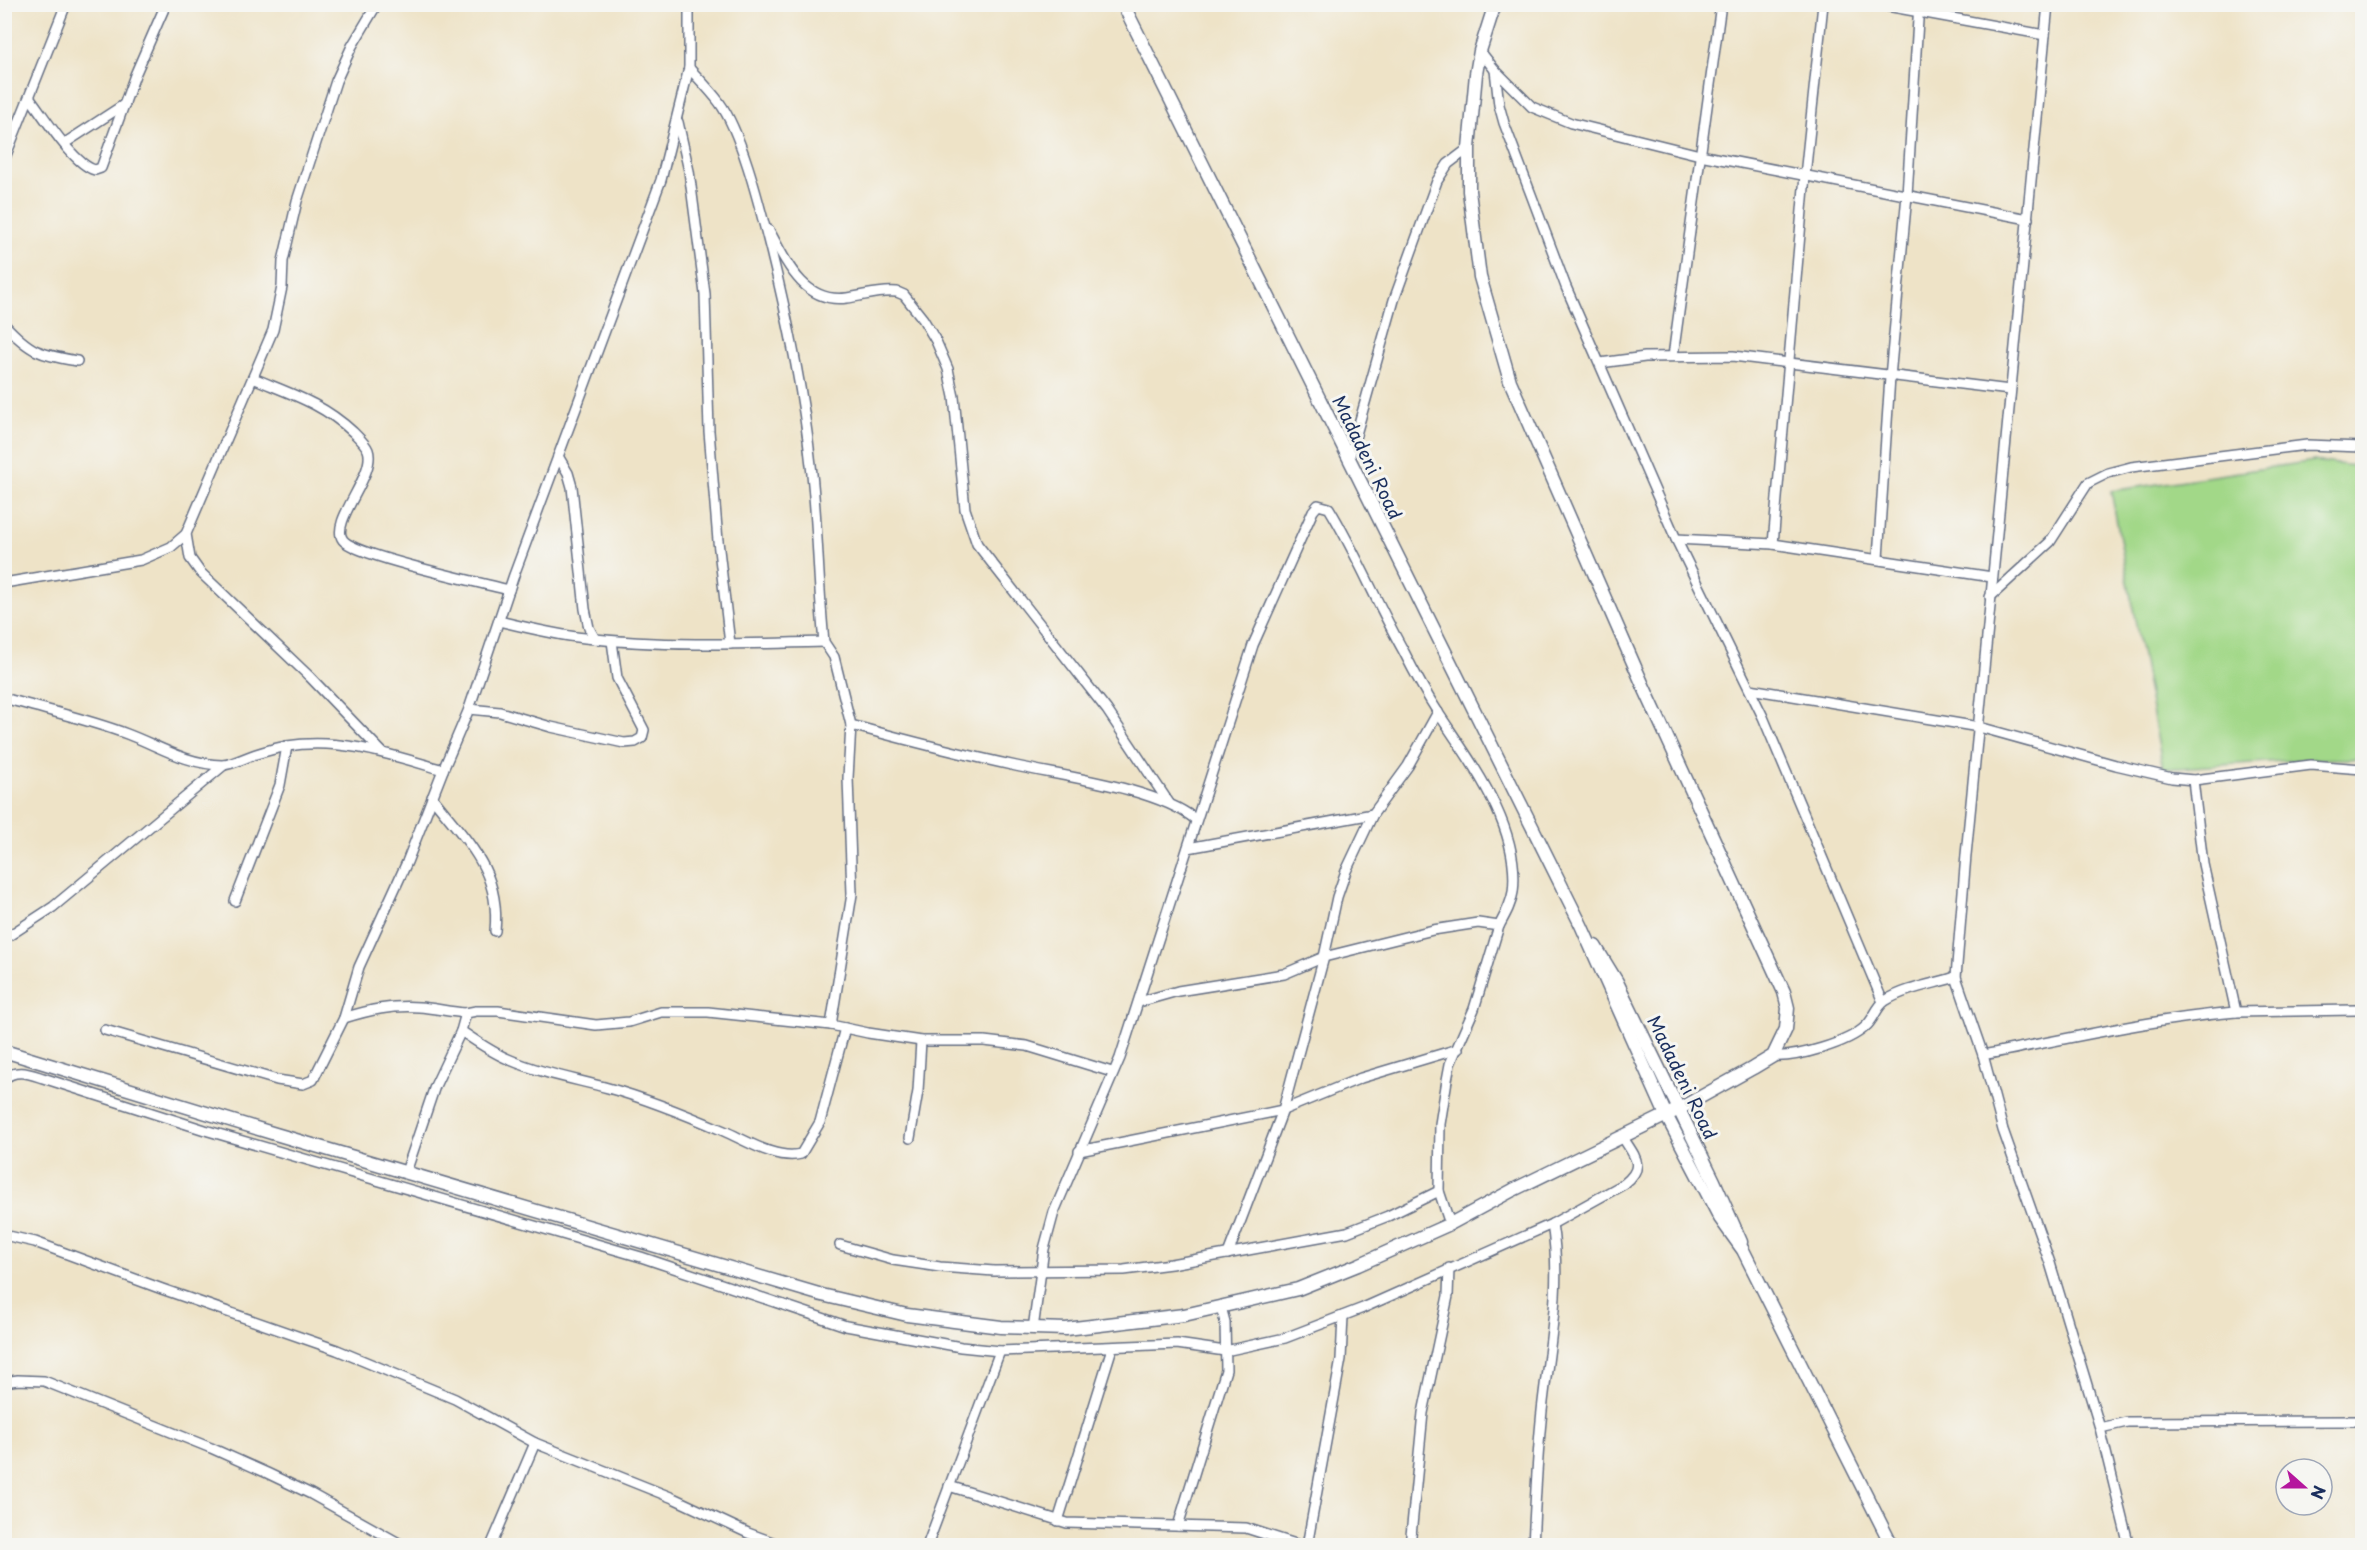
<svg xmlns="http://www.w3.org/2000/svg" width="2367" height="1550" viewBox="0 0 2367 1550" font-family="'Playpen Sans',sans-serif">
	<rect width="100%" height="100%" fill="#f6f6f2"/>
	<filter id="ink" filterUnits="userSpaceOnUse"><feTurbulence type="fractalNoise" baseFrequency=".0167" numOctaves="2"/><feDisplacementMap in="SourceGraphic" scale="12" xChannelSelector="R" yChannelSelector="G"/><feConvolveMatrix kernelMatrix="1 2 1 2 8 2 1 2 1" color-interpolation-filters="sRGB"/></filter>
	<filter id="wash" filterUnits="userSpaceOnUse"><feTurbulence type="fractalNoise" baseFrequency=".008" numOctaves="4" result="noise"/><feDisplacementMap in="SourceGraphic" scale="24" xChannelSelector="R" yChannelSelector="G"/><feGaussianBlur stdDeviation="1.35" result="paint"/><feColorMatrix in="noise" values="0 0 0 0 0 0 0 0 0 0 0 0 0 0 0 0 0 1.4 0 .05"/><feComposite in="paint" operator="in"/></filter>
	<g filter="url(#wash)">
		<rect width="100%" height="100%" fill="#eee3c7"/>
		<polygon fill="#a2d888" stroke="#5e8473" stroke-width="1.5" points="2314,461 2362,467 2362,759 2313,759 2163,769 2111,491"/>
	</g>
	<g filter="url(#ink)">
		<g fill="none" stroke-linecap="round" stroke-linejoin="round">
			<defs>
				<g id="minor">
					<polyline points="377,4 352,46 336,81 297,201 283,261 282,287 273,330 186,534 190,558 200,572 310,677 382,752"/>
					<polyline points="1876,4 2045,35"/>
					<polyline points="2048,4 1966,855 1956,977 1983,1055 2003,1130 2050,1263 2100,1428 2129,1546"/>
					<polyline points="1480,51 1495,70 1532,107 1571,123 1700,155 2028,219"/>
					<path d="M 689,68 C 699,79 710,90 719,102 C 742,133 760,208 770,247 C 788,319 803,391 811,465 C 818,524 818,583 824,642 L 834,657 L 851,725 C 906,740 961,754 1016,766 C 1066,777 1156,788 1195,819"/>
					<polyline points="1495,70 1499,105 1504,123 1566,287 1676,539 1763,717 1883,1002"/>
					<path d="M 30,98 C 44,116 73,164 95,170 L 101,168 L 135,75 L 166,4"/>
					<polyline points="678,122 689,171 705,294 709,431 718,541 730,644"/>
					<polyline points="65,143 125,104"/>
					<polyline points="4,160 66,4"/>
					<path d="M 769,230 C 786,262 804,304 847,298 C 863,296 881,290 897,292 L 904,295 L 923,319 L 936,341 L 948,369 L 954,397 L 965,509 L 977,544 L 1107,710 L 1169,803"/>
					<path d="M 4,324 C 31,353 39,354 77,361"/>
					<polyline points="1673,356 1721,4"/>
					<polyline points="1600,363 1645,357 1733,356 2010,390"/>
					<path d="M 253,378 C 291,394 322,403 353,432 C 358,437 365,443 368,450 C 377,474 329,522 343,540 C 355,556 483,583 509,590"/>
					<polyline points="558,456 568,473 572,487 585,609 589,628 595,639"/>
					<polyline points="1349,459 1394,300 1437,181 1448,164 1469,148"/>
					<polyline points="1676,539 1773,544 1992,577"/>
					<polyline points="1773,544 1805,176 1823,4"/>
					<polyline points="1878,558 1890,377 1907,195 1919,4"/>
					<polyline points="4,583 141,560 171,547 186,534"/>
					<polyline points="1990,597 2050,542 2088,483 2108,473 2131,467 2307,445 2362,447"/>
					<path d="M 499,621 C 528,628 556,635 585,638 C 664,647 745,644 824,642"/>
					<polyline points="1750,689 1979,727 2116,765 2172,778 2194,780 2311,765 2362,769"/>
					<path d="M 4,698 C 45,710 88,719 127,734 C 159,746 186,764 222,765 C 232,765 246,757 256,754 C 266,751 277,748 287,746 C 341,737 392,755 443,770 L 407,862 L 359,967 L 344,1018 L 313,1080 L 303,1084 L 277,1080 L 105,1030"/>
					<polyline points="469,709 500,712 551,727 624,743 635,742 642,738 644,730 617,678 612,641"/>
					<polyline points="443,770 469,709 514,575 661,180 689,68 689,4"/>
					<path d="M 432,797 C 466,841 501,870 495,931"/>
					<polyline points="1188,848 1373,814"/>
					<polyline points="235,901 280,785 287,746"/>
					<polyline points="4,939 53,907 224,765"/>
					<polyline points="1139,1002 1178,991 1284,974 1324,957 1433,930 1478,923 1499,926 1474,1009 1450,1064 1447,1080 1440,1124 1439,1191 1450,1224"/>
					<polyline points="2236,1012 2356,1010"/>
					<path d="M 344,1018 C 369,1010 392,1005 419,1007 C 434,1008 450,1012 466,1013"/>
					<polyline points="831,1025 852,894 848,778 851,725"/>
					<path d="M 461,1031 C 476,1041 491,1052 508,1059 C 540,1073 575,1079 608,1088 C 648,1099 687,1115 724,1131 C 747,1141 776,1160 801,1154 L 820,1122 L 845,1028"/>
					<path d="M 1983,1055 C 2067,1039 2151,1019 2236,1012 L 2203,864 L 2193,780"/>
					<path d="M 1773,1056 C 1796,1058 1848,1043 1865,1027 C 1874,1020 1876,1007 1885,1001 C 1905,988 1934,984 1956,977"/>
					<path d="M 4,1079 C 16,1068 30,1074 43,1078 L 205,1130 L 641,1257 L 846,1326 L 961,1347 L 1000,1351 L 1177,1344 L 1225,1351 L 1285,1338 L 1363,1308 L 1552,1224 L 1624,1184 C 1647,1166 1634,1156 1622,1136"/>
					<polyline points="910,1138 918,1091 921,1041"/>
					<polyline points="1079,1151 1283,1110 1361,1078 1458,1049"/>
					<polyline points="406,1172 435,1086 461,1031 466,1013 476,1011 498,1011 596,1025 629,1022 661,1012 708,1012 831,1025 868,1033 921,1041 984,1041 1027,1046 1112,1072"/>
					<polyline points="4,1235 35,1242 162,1289 337,1350 455,1399 535,1443 673,1498 748,1533 783,1546"/>
					<polyline points="840,1245 893,1260 940,1267 994,1271 1124,1270 1171,1264 1347,1232 1388,1216 1439,1191"/>
					<polyline points="1228,1254 1283,1110 1324,957 1337,897 1346,871 1373,814 1408,766 1438,712"/>
					<path d="M 1033,1329 L 1044,1249 L 1054,1212 L 1120,1058 L 1253,645 L 1313,511 L 1318,505 L 1329,508 C 1357,554 1377,604 1403,650 C 1414,672 1426,694 1439,714 C 1472,764 1521,828 1513,892 C 1511,905 1505,915 1499,926"/>
					<polyline points="4,1382 18,1380 44,1381 211,1448 267,1473 311,1494 404,1546"/>
					<polyline points="2100,1428 2127,1422 2362,1421"/>
					<polyline points="949,1486 1067,1523 1246,1528 1302,1546"/>
					<polyline points="1058,1521 1112,1348"/>
					<polyline points="1178,1526 1226,1370 1225,1322 1221,1307"/>
					<polyline points="491,1546 535,1443"/>
					<polyline points="927,1546 1000,1351"/>
					<polyline points="1307,1546 1341,1359 1343,1316"/>
					<polyline points="1410,1546 1423,1413 1448,1296 1449,1268"/>
					<path d="M 1533,1546 C 1535,1504 1537,1462 1541,1421 C 1547,1355 1563,1290 1552,1224"/>
				</g>
				<g id="tertiary">
					<polyline points="1123,4 1581,925 1666,1115 1720,1218 1743,1250 1892,1546"/>
					<polyline points="1595,946 1617,982 1650,1050 1714,1181 1741,1242"/>
					<polyline points="4,1051 272,1133 822,1295 907,1315 1001,1327 1066,1329 1184,1315 1298,1289 1358,1265 1450,1224 1513,1190 1679,1109 1753,1068 1773,1056 1786,1029 1788,1008 1784,992 1642,683 1510,381 1480,277 1469,191 1469,148 1476,74 1480,51 1495,4"/>
				</g>
			</defs>
			<use href="#minor" stroke="#656e83" stroke-width="12"/>
			<use href="#tertiary" stroke="#656e83" stroke-width="15"/>
			<use href="#minor" stroke="#fff" stroke-width="9"/>
			<use href="#tertiary" stroke="#fff" stroke-width="12"/>
		</g>
	</g>
	<g text-anchor="middle" dominant-baseline="central" stroke-width="6" stroke-linejoin="round" paint-order="stroke">
		<g font-size="18" fill="#1b2f5e" stroke="#f6f6f2">
			<text transform="translate(1368 457) rotate(64)">Madadeni Road</text>
			<text transform="translate(1683 1077) rotate(64)">Madadeni Road</text>
		</g>
	</g>
	<rect width="2367" height="1550" fill="none" stroke="#f6f6f2" stroke-width="24"/>
	<g transform="translate(2304 1487) rotate(111)"><circle r="28" fill="#f6f6f2" stroke="#9ea6b7" stroke-width="1.5"/>
	<path d="M0-4.5L10 22L0 15L-10 22Z" fill="#b5179e"/>
	<text y="-9" font-size="16" font-weight="bold" text-anchor="middle" fill="#1b2f5e">N</text>
	</g>
</svg>
